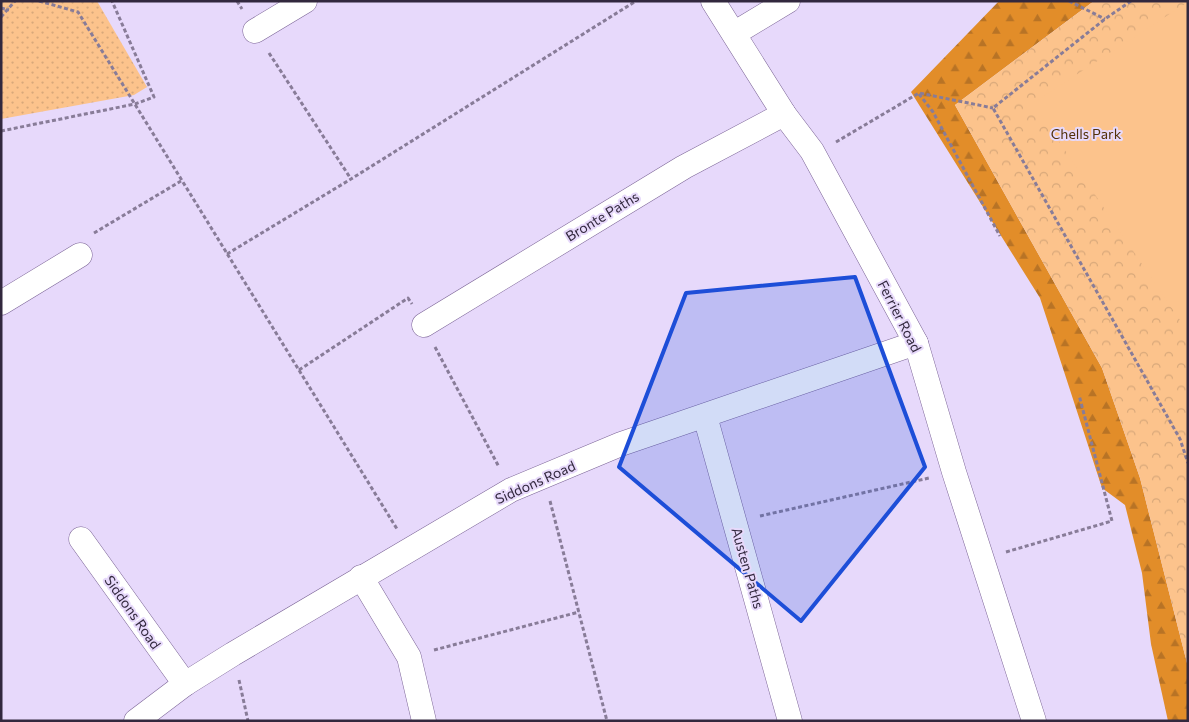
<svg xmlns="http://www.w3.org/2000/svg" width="1189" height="722" viewBox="0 0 1189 722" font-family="Commissioner,sans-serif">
	<defs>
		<pattern id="grass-dots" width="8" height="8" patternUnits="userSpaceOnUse" patternTransform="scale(1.25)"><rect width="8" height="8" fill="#fcc38c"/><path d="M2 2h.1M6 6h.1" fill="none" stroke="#d8a87a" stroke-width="1.8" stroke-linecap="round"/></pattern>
		<pattern id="forest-firs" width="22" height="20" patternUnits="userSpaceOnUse" patternTransform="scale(1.25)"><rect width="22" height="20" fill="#e28d29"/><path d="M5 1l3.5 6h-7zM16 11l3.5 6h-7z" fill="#b87325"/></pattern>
		<pattern id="park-crowns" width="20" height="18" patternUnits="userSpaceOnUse" patternTransform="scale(1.25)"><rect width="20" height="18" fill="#fcc38c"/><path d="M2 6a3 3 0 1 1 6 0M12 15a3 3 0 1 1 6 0" fill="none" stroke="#d8a87a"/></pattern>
	</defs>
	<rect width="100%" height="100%" fill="#e7d9fb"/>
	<polygon fill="url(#grass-dots)" points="1,1 97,1 147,87 134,95 1,119"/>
	<polygon fill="url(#forest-firs)" points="999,1 1094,1 955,105 1102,368 1140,478 1188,667 1188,721 1168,721 1151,644 1142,573 1125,505 1102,488 1040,298 911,92"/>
	<polygon fill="url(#park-crowns)" points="1094,1 1188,1 1188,667 1140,478 1102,368 955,105"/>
	<polygon fill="#fcc38c" points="1188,2 1188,332 1033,103"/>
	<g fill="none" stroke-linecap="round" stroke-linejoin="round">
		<defs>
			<g id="minor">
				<polyline points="713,1 784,114 812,151 916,343 954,472 1034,721"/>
				<polyline points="255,31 305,1"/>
				<polyline points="735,33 788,1"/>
				<polyline points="1,303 80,255"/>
				<polyline points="424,325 684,167 784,114"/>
				<polyline points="705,416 790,721"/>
				<polyline points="81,539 185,684"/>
				<polyline points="361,577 409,657 424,721"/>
				<polyline points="136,721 185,684 233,654 511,490 621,444 916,343"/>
			</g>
		</defs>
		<use href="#minor" stroke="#7b6496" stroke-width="25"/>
		<g stroke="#887c98" stroke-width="3" stroke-dasharray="4 2.5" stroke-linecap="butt">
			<polyline points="39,1 78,12 397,529"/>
			<polyline points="237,1 242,9"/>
			<polyline points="1069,1 1105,19"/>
			<polyline points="1131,1 1105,19 993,108 1180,439 1188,463"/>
			<polyline points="1,8 9,10"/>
			<polyline points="1,17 15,1"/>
			<polyline points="269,53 351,179"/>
			<polyline points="919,94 933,112 1000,236"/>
			<polyline points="1,131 135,104 154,97 112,1"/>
			<polyline points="836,142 919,93 993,108"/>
			<polyline points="94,233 181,181"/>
			<polyline points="227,254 351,179 636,1"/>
			<polyline points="435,347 499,467"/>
			<polyline points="299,370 408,298 412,304"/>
			<polyline points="550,501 607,721"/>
			<polyline points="760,516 929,478"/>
			<polyline points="1006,552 1112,521 1079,395"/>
			<polyline points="434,650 579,612"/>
			<polyline points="239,680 248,721"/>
		</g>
		<use href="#minor" stroke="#fff" stroke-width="24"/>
	</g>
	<path fill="#1d4ed8" fill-opacity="0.2" stroke="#1d4ed8" stroke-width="4" stroke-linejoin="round" d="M 855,277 L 925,467 L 801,621 L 619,467 L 686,293 Z"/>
	<g text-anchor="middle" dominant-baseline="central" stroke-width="4" stroke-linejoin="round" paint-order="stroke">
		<g font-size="14" fill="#523008" stroke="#e7d9fb">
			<text x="1086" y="133">Chells Park</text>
		</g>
		<g font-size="14" fill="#32283e" stroke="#e7d9fb">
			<text transform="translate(602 216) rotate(-31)">Bronte Paths</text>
			<text transform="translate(900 316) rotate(63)">Ferrier Road</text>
			<text transform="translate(535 482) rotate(-24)">Siddons Road</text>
			<text transform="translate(748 568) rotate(74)">Austen Paths</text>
			<text transform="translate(133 612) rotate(55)">Siddons Road</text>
		</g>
	</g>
	<rect width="1189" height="722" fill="none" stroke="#32283e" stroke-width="5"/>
</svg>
